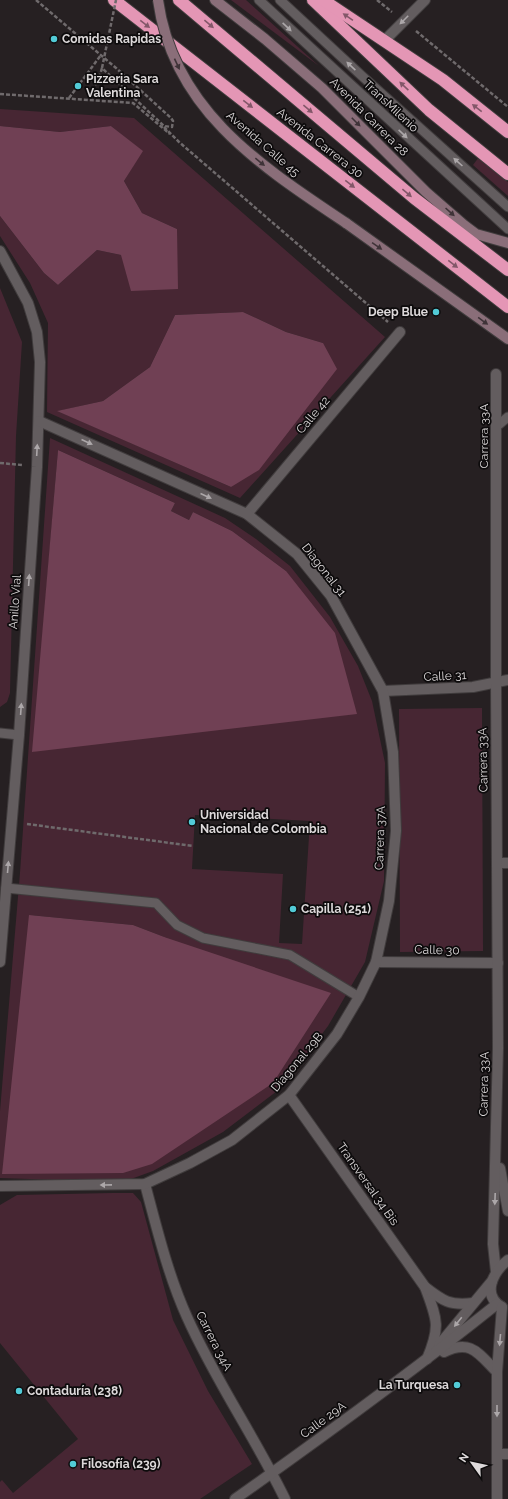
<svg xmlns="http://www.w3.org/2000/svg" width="508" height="1499" viewBox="0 0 508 1499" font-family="Raleway,sans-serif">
	<rect width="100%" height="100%" fill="#262022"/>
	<g fill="#472633" fill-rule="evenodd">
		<polygon points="231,0 246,0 319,66"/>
		<path d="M 0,109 L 134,118 L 385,337 L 240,498 L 47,412 L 48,323 L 30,283 L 0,236 L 0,216 L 44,273 L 58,285 L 97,250 L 121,255 L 177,229 L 142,213 L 124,181 L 142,151 L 111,126 L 60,132 L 0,126 ZM 243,312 L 286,332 L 323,343 L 231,487 L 58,411 L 103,401 L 150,367 L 175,315 Z"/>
		<polygon points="479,157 508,182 508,196 473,165"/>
		<polygon points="0,288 22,342 16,436 10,693 7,702 0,707"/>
		<path d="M 50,438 L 225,518 L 256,539 L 290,566 L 330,617 L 358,666 L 372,701 L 385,763 L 384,881 L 365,962 L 328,1026 L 281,1088 L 223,1132 L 153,1171 L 131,1179 L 58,1180 L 0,1178 L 0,1111 L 20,873 ZM 58,450 L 175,503 L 171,511 L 189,520 L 193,512 L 232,531 L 286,571 L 33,752 ZM 195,815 L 310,821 L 302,944 L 279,943 L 283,874 L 192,869 ZM 29,915 L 133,925 L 167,938 Z"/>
		<polygon points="482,708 483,951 400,952 399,709"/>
		<polygon points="112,1193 133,1193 141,1202 173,1320 208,1391 252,1464 200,1499 0,1499 0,1482 2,1480 13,1493 78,1439 0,1343 0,1205 17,1195"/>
	</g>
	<g fill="#704054">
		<polygon points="0,126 60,132 111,126 143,151 124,181 142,213 177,229 178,289 131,291 121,255 97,250 58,285 44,273 0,216"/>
		<polygon points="243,312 286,332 323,343 337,369 259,470 231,487 57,411 103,401 150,367 175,315"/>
		<polygon points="58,450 175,503 171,511 189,520 193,512 232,531 286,571 335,633 357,714 32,752"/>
		<polygon points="29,915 133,925 167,938 331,993 273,1083 152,1164 123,1173 2,1174"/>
	</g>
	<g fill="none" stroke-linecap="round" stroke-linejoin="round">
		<defs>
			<g id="lane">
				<polyline points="259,0 508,229"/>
				<polyline points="280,0 362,76 508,207"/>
				<polyline points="497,426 508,417"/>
				<polyline points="0,733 19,735"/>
				<polyline points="6,888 156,903 177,925 203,938 290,955 359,997"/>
			</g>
			<g id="street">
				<polyline points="384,41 425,0"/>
				<polyline points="0,251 28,303 37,332 40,362 37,467 19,735 0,962"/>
				<polyline points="247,514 400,332"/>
				<polyline points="383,691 473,687 508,680"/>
				<polyline points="497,863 508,863"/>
				<polyline points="376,962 498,963"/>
				<path d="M 289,1095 L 425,1287 C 437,1319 441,1326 427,1359"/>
				<polyline points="500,1168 508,1211"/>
				<path d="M 145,1184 C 157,1229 168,1275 187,1317 C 215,1380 255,1437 285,1499"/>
				<polyline points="0,1186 145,1184 190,1163 232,1140 289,1095 337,1034 359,997 376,962 389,901 396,831 393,752 383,691 331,596 297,554 247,514 39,421"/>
				<polyline points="496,1272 493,1244 498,1048 496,682 496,374"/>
				<path d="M 425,1287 C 443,1301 450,1306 473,1303"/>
				<path d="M 502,1307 C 481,1295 493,1272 508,1260"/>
				<polyline points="439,1345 492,1281"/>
				<path d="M 444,1352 C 471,1339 478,1353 497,1372"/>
				<polyline points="497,1454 508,1454"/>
				<path d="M 235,1499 C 324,1436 412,1372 497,1304"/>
				<polyline points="497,1499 497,1372 502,1307"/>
			</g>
			<g id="secondary">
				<polyline points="215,0 265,39 322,88 426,192 464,225 476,234 508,243"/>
				<polyline points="346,223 508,339"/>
			</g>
			<g id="highway">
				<polyline points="114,0 508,307"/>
				<polyline points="179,0 414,198 508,270"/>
				<polyline points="313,0 429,110 508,174"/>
				<polyline points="323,0 443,80 508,132"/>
			</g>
		</defs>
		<use href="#lane" stroke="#403c3d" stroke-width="11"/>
		<use href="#street" stroke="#403c3d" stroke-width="12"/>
		<use href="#secondary" stroke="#403c3d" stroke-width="12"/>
		<use href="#highway" stroke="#403c3d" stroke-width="14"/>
		<g stroke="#6f6a6c" stroke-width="2.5" stroke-dasharray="4 2" stroke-linecap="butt">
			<polyline points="36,0 116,68 171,118 173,121 172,127 164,126 102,68 97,85 86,76"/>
			<polyline points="377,0 392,12"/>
			<polyline points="416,31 508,107"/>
			<polyline points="0,94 133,103 170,134"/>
			<polyline points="69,98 101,55"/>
			<polyline points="164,127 179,142 388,322"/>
			<polyline points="0,463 22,465"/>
			<polyline points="27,824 193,846"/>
		</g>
		<use href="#lane" stroke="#635d5f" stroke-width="9"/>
		<use href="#street" stroke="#635d5f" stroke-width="10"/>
		<use href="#secondary" stroke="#8a6e79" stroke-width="10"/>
		<use href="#highway" stroke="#e496b5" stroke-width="12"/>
		<defs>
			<path id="secondary-bridge" d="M 158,0 C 173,110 261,166 346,223"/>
		</defs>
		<use href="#secondary-bridge" stroke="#403c3d" stroke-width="12" stroke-linecap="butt"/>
		<polyline stroke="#6f6a6c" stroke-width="2.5" stroke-dasharray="4 2" stroke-linecap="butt" points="102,68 116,0"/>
		<use href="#secondary-bridge" stroke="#8a6e79" stroke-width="10"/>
	</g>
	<defs><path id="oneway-solid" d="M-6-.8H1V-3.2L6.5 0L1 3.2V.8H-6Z"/></defs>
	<g fill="#835769">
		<use href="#oneway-solid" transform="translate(348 17) rotate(-146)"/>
		<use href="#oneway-solid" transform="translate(145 24) rotate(38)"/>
		<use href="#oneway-solid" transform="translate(209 24) rotate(40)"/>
		<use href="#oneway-solid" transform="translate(404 86) rotate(-137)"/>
		<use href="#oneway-solid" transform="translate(248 104) rotate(38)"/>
		<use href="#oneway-solid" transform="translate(477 108) rotate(-142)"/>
		<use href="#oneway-solid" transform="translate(308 109) rotate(40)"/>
		<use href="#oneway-solid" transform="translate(350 184) rotate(38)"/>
		<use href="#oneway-solid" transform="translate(407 193) rotate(40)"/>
		<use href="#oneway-solid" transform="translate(453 264) rotate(38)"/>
	</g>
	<g fill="#aca7a9">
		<use href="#oneway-solid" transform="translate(404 20) rotate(135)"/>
		<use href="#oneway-solid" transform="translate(287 27) rotate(43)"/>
		<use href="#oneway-solid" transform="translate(351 66) rotate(-137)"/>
		<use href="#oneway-solid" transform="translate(403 134) rotate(43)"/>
		<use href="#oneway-solid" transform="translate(458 162) rotate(-138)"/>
		<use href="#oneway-solid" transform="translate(87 442) rotate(24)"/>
		<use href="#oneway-solid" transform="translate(37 450) rotate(-87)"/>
		<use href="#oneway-solid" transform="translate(206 496) rotate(24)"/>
		<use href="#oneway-solid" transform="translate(29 580) rotate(-86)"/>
		<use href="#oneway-solid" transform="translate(21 709) rotate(-86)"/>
		<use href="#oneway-solid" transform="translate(8 867) rotate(-85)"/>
		<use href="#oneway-solid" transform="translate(106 1185) rotate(179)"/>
		<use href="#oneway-solid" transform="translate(495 1199) rotate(92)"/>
		<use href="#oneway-solid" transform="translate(458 1322) rotate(129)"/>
		<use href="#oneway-solid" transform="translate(500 1340) rotate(95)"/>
		<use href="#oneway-solid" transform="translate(497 1411) rotate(90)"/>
	</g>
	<g fill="#3f3338">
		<use href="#oneway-solid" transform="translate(177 64) rotate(65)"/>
		<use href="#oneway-solid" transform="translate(356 122) rotate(45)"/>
		<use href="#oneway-solid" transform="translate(260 162) rotate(39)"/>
		<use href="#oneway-solid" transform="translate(450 212) rotate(42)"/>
		<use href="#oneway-solid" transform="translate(377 246) rotate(35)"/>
		<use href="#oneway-solid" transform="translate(483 321) rotate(36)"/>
	</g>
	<g fill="#52cbd7" stroke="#0d0b0c" stroke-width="1.5">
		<circle cx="54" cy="39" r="4"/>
		<circle cx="78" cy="86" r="4"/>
		<circle cx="436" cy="312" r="4"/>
		<circle cx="192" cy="822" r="4"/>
		<circle cx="293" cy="909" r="4"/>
		<circle cx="457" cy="1385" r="4"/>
		<circle cx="19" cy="1391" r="4"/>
		<circle cx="73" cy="1464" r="4"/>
	</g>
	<g text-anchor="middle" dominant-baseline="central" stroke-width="3.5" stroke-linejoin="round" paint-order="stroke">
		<g font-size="12" font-weight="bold" fill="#ddd9da" stroke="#0d0b0c" text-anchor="start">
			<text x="62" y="39">Comidas Rapidas</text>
			<text x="86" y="79">Pizzeria Sara<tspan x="86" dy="14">Valentina</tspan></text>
			<text x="428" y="312" text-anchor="end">Deep Blue</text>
			<text x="200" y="815">Universidad<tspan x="200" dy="14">Nacional de Colombia</tspan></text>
			<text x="301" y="909">Capilla (251)</text>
			<text x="449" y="1385" text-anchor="end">La Turquesa</text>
			<text x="27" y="1391">Contaduría (238)</text>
			<text x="81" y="1464">Filosofía (239)</text>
		</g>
		<g font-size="12" fill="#ddd9da" stroke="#0d0b0c">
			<text transform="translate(391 106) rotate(43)">TransMilenio</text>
			<text transform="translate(369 117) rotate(45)">Avenida Carrera 28</text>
			<text transform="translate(320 143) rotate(38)">Avenida Carrera 30</text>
			<text transform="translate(263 144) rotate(41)">Avenida Calle 45</text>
			<text transform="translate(313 415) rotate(-50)">Calle 42</text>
			<text transform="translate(484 436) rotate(-90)">Carrera 33A</text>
			<text transform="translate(324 570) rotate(52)">Diagonal 31</text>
			<text transform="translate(15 602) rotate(-86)">Anillo Vial</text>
			<text transform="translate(445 676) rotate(-3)">Calle 31</text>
			<text transform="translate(483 760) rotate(-91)">Carrera 33A</text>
			<text transform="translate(380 838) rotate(-88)">Carrera 37A</text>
			<text transform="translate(437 950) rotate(1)">Calle 30</text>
			<text transform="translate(297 1062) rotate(-50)">Diagonal 29B</text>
			<text transform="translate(484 1084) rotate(-89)">Carrera 33A</text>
			<text transform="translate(368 1184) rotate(55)">Transversal 34 Bis</text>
			<text transform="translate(214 1341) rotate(63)">Carrera 34A</text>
			<text transform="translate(323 1420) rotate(-36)">Calle 29A</text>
		</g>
	</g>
	<g transform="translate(472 1463) rotate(303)" stroke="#0d0b0c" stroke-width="3" paint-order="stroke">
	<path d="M0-3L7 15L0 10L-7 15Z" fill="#ddd9da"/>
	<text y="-6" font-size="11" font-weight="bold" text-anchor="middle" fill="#ddd9da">N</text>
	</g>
</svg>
